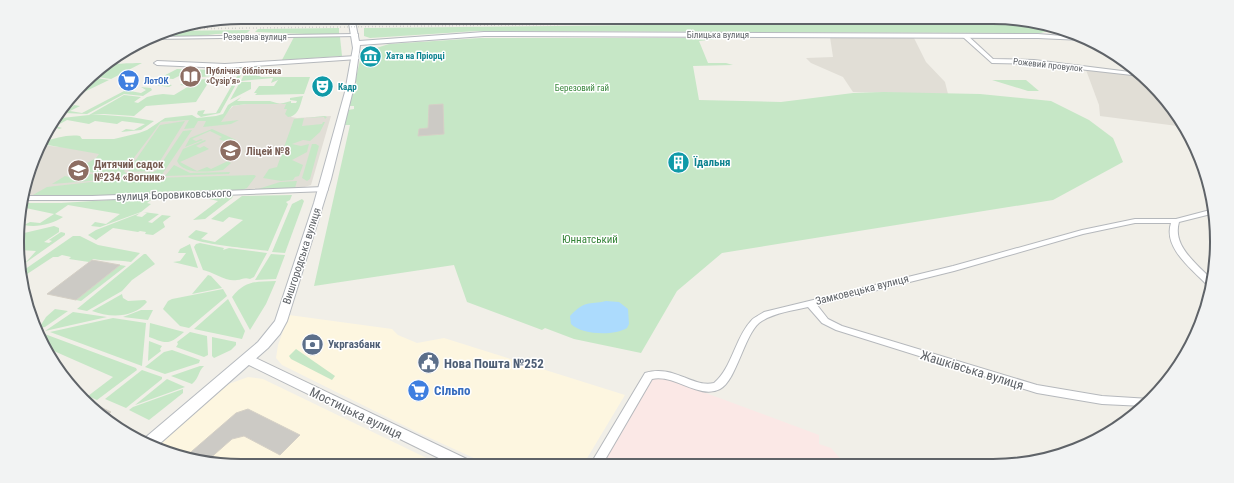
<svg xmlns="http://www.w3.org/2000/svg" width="1234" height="483" viewBox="0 0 1234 483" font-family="'Roboto Condensed',sans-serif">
	<rect width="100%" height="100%" fill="#f1efe8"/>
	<g fill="#fdf6e0">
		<polygon points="289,315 392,329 398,335 417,343 444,338 625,395 583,465 489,465 419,433 282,365 276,358 278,345"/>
		<polygon points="248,377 263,379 441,465 241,466 183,458 156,445 226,385"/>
	</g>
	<polygon fill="#e0deda" points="373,17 478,17 476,21 372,19"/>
	<g fill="#e1ded6">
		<polygon points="830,37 914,38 926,62 945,82 948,94 853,92 843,77 811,63 806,58 833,57"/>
		<polygon points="1086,70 1141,76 1185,127 1100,116 1099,105"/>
		<polygon points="296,103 291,117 297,118 331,116 311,185 298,189 177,190 79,196 24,196 42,145 59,147 146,140 161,122 223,117 233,106 246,104"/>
	</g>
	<polygon fill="#fbe8e6" points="651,376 660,376 819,435 819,444 831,448 845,464 599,465"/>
	<g fill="#c6e7c6">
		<polygon points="298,17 338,17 339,24 192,25 234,18"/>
		<polygon points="603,17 995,17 546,22 569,18"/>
		<polygon points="1019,21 1051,25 1058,28 1041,33 521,31 477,31 370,38 364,36 364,28"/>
		<polygon points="339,28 339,34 331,35 255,32 258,29"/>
		<polygon points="250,30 247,33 216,34 200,36 156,37 166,31"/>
		<polygon points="294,37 340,37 342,56 282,60"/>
		<polygon points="480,38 726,38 699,41 708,63 726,63 733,65 693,66 699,100 781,102 853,93 884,92 980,94 1051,101 1089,120 1113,138 1123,162 1053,200 722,253 677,291 641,353 574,339 545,328 542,330 467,302 454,265 314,286 350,125 345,125 348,110 354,109 354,106 349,106 355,84 357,83 355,82 361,56 373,49 389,44"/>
		<path d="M 136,63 L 142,63 L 111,79 L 91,76 C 102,62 120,64 136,63 Z"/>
		<polygon points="262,67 258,75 261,77 310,77 304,94 255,95 257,93 254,93 259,86 274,86 278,80 271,83 273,78 241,81 247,68"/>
		<path d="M 245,68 L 220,113 L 201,117 L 197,114 L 198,111 L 205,110 L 203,114 L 216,113 L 240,71 L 228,72 L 226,75 L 221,73 C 227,67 238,69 245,68 Z"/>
		<polygon points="177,69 217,70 211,76 192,78 195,76 185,73 173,79 159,78 151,82 172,85 169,87 148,84"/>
		<polygon points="90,77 109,80 82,93 77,92 91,85 84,84"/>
		<polygon points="207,79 210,80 196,102 146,106 134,116 104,114 91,114 131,117 154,121 141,130 121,132 126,129 134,130 145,124 122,121 117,124 95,121 89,124 67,120 56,126 62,128 59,129 52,126 55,122 62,118 89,115 124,95 141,97 134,102 138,103 147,97 155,95 163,94 174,95 189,86 180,85 188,80"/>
		<polygon points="992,80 1026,80 1039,91 1028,91"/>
		<polygon points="240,82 251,82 251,89 230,100"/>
		<polygon points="127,84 138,86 130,91 141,93 146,90 141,87 151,88 152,90 143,96 124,94 87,114 65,113 74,105 80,106 70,111 82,113 126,90 119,88"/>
		<path d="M 303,96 C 300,105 299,116 288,117 L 285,114 L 287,109 L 284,109 L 286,104 L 246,104 L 232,106 L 221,122 L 239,120 L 231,124 L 203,127 L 206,121 L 198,121 L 194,128 L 184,129 L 189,120 L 161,122 L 124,171 L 127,174 L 153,172 L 157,170 L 183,131 L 192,130 L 161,176 L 117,178 L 77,169 L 96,158 L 99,154 L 42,144 L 43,141 C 56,139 67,134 80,136 L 82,139 L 114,139 L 139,133 L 147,130 L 165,118 L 192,115 L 197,118 L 216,116 L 223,114 L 228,105 L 241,97 L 237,101 L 270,101 L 280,104 L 291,101 L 291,103 L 296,103 L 297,101 L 290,100 L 290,98 Z"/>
		<polygon points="325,116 327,117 325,119 324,117 304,118 302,126 322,124 323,122 325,122 320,132 310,141 303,140 292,144 301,146 309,144 307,152 292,160 303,165 299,176 295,177 293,180 281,181 263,178 269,169 277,167 294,119"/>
		<polygon points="185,121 155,169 152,171 130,172 128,171 160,125"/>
		<polygon points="212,129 236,140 234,143 231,144 219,139 222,137 210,131 192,139 196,141 201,139 203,140 185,147 190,138"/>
		<path d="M 205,140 L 206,141 L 196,146 L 200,148 L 204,146 L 209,149 L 180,162 L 197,171 L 207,167 L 211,169 L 228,161 L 231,163 L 223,170 C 210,171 184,176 177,161 L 183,149 Z"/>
		<polygon points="312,144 316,144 319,146 310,179 307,181 302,178"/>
		<polygon points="174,165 190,173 230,172 229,174 165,176"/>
		<polygon points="86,173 106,177 102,180 52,184 65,176 73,178 71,179 76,180"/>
		<polygon points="254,175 256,176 247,188 242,190 175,191 73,198 31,196 47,187 118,179"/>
		<polygon points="296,181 297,181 295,188 258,189 280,182"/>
		<polygon points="230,194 233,196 232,198 205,219 193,220 218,201 205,198 206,196"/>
		<path d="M 292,195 L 290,200 L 286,202 L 288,204 L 268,251 C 254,249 197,244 188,237 L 196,230 L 208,233 L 201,239 L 215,242 L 243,220 L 229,217 L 223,222 L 211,219 L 242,196 Z"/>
		<path d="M 159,197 L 151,203 L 155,200 L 151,200 L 147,203 L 151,204 L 141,212 L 100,227 L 91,226 L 95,222 L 106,224 L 120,214 L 68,205 L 55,214 L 63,217 C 52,224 37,228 24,225 L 30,222 L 40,223 L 54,214 L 21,207 L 22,203 L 61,203 Z"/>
		<polygon points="302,199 304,201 285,253 272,252 292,204"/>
		<polygon points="143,212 159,214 148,222 152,223 162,215 171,216 163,222 165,227 153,235 145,234 146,232 140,231 138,232 113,228 96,240 88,235 96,230 140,213 136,216 142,217 147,213"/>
		<polygon points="54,226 59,228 59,232 44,242 49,243 52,241 49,240 61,232 65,233 65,235 21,266 28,260 36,251 20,250 20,234"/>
		<path d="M 73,236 L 80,236 L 98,245 L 140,253 L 131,262 C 115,259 108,262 93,259 L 89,262 L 69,259 L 71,257 L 62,255 L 58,257 L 53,257 L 21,278 L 21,272 Z"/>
		<path d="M 200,243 L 224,248 L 223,250 L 229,248 L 267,253 L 254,277 L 250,279 C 244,277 242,280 237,280 C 226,282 213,272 203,270 L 194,247 L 196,244 Z"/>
		<polygon points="190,244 198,268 173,262 180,261 186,253 178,253 180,249"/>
		<polygon points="144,254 146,254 155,264 132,280 122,291 87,311 77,309"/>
		<polygon points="271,254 285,255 276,279 255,280"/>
		<polygon points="120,265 126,266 81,301 76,300"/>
		<polygon points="208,275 211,276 222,288 192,294"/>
		<path d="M 276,281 L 266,304 L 250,330 L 232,297 C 246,280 255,282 276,281 Z"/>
		<polygon points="223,289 227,296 189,328 180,326 163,309 168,301 172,299"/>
		<path d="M 122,294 L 123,298 L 128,301 L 145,300 L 147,302 C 134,318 110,318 92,311 Z"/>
		<polygon points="228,299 245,331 242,339 194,329"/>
		<polygon points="55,309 68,311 45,327 39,328 46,317"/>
		<polygon points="141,310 153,310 148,320 123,317"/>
		<polygon points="73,312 107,317 45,331"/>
		<polygon points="113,318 146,323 142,366 50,332"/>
		<path d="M 150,323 L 184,332 C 169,345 167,344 149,337 Z"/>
		<polygon points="190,332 207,336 208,355 204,357 176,347 178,344 177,342"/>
		<polygon points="42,333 136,368 137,370 97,400 88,396 113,377 47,348"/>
		<polygon points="212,337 236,342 236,345 231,350 214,358 212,356"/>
		<polygon points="149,341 162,346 160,349 161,351 148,361"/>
		<polygon points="296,349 335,376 332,380 291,359 289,356"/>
		<polygon points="172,350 200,360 199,363 165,374 145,367 164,352"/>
		<path d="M 200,366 L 204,366 C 198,371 200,377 192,384 L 171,376 Z"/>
		<polygon points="142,370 162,377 162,379 126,408 105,399"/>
		<polygon points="167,379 185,387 135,405"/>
		<polygon points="183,389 183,393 149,420 129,410 133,407"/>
	</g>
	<path fill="#acdbfd" d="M 606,301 L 619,302 L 628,309 L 629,324 L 627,328 C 614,336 582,335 571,324 L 570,316 C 585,300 588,305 606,301 Z"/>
	<g fill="#cccac5" stroke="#d5d0c6">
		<polygon points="443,104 444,134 418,136 419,129 428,128 429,105"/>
		<polygon points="669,156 685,157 685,167 668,166"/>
		<polygon points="92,260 120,265 76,300 47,294"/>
		<polygon points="88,401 111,412 103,418"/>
		<polygon points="248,409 300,435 280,455 244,436 232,439 207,461 184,458 236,413"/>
	</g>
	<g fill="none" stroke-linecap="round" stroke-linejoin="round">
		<defs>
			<g id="minor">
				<polygon points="356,34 358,34 358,36 152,39 156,37"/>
				<polygon points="963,35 967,35 993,59 1034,60 1138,73 1141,76 1034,64 992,63 963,37"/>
				<polygon points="356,56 359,58 358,59 225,68 157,65 154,63 157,61 225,64"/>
				<polygon points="324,187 328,189 327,191 92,200 23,200 24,196 92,196"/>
				<path d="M 1214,209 L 1215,213 L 1179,222 C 1172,246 1196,263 1211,279 L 1210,286 L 1207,285 C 1192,269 1163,248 1171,223 L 1135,223 L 1083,234 L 954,271 L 817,305 L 828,319 L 842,326 L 1037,385 L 1102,396 L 1150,399 L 1144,406 L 1102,404 L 1037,393 L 836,330 L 822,323 L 808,307 C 792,311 772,313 759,323 C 744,336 736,381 720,389 C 699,400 675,374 652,379 L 602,465 L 590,465 L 645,373 C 674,364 692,388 714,383 C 732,368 735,338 751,321 C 754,317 760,315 764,312 L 953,266 L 1082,230 L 1135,219 L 1176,219 Z"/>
			</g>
			<polygon id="tertiary" points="247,354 471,461 473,465 453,465 243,362 241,359 243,356"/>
			<polygon id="secondary" points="348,17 354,17 359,41 484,32 1038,34 1075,37 1082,40 1038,38 484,36 360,45 355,82 331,179 287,321 280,334 268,348 157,446 145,439 146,437 258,342 275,321 314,203 345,92 353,48"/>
		</defs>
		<use href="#minor" stroke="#b5b8bc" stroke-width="2"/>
		<use href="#tertiary" stroke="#b5b8bc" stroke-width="2"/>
		<use href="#secondary" stroke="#b6babf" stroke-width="2"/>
		<use href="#minor" fill="#fff" fill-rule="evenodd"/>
		<use href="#tertiary" fill="#fff" fill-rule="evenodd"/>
		<use href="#secondary" fill="#fff" fill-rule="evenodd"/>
		<polyline stroke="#b6b7b8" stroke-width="1.5" stroke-dasharray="0.5 3" stroke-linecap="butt" points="169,29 1011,19"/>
	</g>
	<defs>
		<symbol id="museum-disc" viewBox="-11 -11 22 22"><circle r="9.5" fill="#0f9aa8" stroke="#fff"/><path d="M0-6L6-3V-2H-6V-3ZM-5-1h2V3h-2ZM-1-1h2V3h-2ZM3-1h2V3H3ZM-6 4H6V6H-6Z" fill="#fff"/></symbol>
		<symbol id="library-disc" viewBox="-11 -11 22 22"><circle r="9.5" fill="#8d6e63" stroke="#fff"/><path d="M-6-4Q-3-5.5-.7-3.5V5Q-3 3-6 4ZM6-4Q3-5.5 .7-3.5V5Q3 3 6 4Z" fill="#fff"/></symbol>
		<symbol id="supermarket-disc" viewBox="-11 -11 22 22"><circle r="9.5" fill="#3f7fe0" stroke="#fff"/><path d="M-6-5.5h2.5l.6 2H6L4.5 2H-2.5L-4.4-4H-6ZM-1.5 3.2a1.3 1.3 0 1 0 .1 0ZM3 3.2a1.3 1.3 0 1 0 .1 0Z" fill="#fff"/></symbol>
		<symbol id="theatre-disc" viewBox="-11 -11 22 22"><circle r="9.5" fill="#0f9aa8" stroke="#fff"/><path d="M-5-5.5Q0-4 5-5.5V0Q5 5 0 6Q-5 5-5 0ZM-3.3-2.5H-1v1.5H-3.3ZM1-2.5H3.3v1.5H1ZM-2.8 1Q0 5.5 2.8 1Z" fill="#fff"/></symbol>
		<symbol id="school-disc" viewBox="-11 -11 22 22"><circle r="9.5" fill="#8d6e63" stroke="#fff"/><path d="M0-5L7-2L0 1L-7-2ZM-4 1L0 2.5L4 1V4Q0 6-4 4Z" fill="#fff"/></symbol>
		<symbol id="building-disc" viewBox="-11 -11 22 22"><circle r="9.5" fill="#0f9aa8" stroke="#fff"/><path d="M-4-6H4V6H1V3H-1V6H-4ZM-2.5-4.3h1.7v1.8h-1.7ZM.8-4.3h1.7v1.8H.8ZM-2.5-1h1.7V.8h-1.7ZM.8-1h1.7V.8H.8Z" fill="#fff"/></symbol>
		<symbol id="bank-disc" viewBox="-11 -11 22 22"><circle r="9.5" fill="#5c6f8a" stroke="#fff"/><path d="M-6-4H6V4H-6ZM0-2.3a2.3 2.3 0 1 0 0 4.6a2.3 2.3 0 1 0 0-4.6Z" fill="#fff"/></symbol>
		<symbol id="civic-disc" viewBox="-11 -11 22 22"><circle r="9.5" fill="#5c6f8a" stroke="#fff"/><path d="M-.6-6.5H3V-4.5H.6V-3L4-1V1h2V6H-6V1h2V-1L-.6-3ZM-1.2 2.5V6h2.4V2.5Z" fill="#fff"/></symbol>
	</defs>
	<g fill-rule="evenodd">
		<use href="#museum-disc" x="358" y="44" width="25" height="25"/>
		<use href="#library-disc" x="178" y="64" width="25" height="25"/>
		<use href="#supermarket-disc" x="116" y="68" width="25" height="25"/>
		<use href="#theatre-disc" x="310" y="74" width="25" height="25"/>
		<use href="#school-disc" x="218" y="138" width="25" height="25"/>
		<use href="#building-disc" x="666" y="150" width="25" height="25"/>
		<use href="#school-disc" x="66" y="158" width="25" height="25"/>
		<use href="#bank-disc" x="300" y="332" width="25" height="25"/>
		<use href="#civic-disc" x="416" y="350" width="25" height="25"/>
		<use href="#supermarket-disc" x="406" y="378" width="25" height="25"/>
	</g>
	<g text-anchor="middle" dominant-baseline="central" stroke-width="3" stroke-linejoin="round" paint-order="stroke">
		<g font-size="9" fill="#5f6368" stroke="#fff">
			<text x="718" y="35">Білицька вулиця</text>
			<text x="255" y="37">Резервна вулиця</text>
			<text transform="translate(1048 65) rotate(6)">Рожевий провулок</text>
		</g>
		<g font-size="9" font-weight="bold" fill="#0d838f" stroke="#fff" text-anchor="start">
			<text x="386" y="56">Хата на Пріорці</text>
			<text x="338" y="87">Кадр</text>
		</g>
		<g font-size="9" font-weight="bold" fill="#785e54" stroke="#fff" text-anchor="start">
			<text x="206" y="71">Публічна бібліотека<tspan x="206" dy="10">«Сузір’я»</tspan></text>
		</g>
		<g font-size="9" font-weight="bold" fill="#366cbe" stroke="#fff" text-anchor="start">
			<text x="144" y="81">ЛотОК</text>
		</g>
		<g font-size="9" fill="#38863b" stroke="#fff">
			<text x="582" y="88">Березовий гай</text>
		</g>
		<g font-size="11" font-weight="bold" fill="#785e54" stroke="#fff" text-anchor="start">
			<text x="246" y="151">Ліцей №8</text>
			<text x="94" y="164">Дитячий садок<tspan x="94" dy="13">№234 «Вогник»</tspan></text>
		</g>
		<g font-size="11" font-weight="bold" fill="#0d838f" stroke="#fff" text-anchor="start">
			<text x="694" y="162">Їдальня</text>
		</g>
		<g font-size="11" fill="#5f6368" stroke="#fff">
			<text transform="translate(174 195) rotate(-2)">вулиця Боровиковського</text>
			<text transform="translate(302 256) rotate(-72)">Вишгородська вулиця</text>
			<text transform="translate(862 290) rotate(-14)">Замковецька вулиця</text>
		</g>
		<g font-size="11" fill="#38863b" stroke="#fff">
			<text x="590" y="239">Юннатський</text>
		</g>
		<g font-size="11" font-weight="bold" fill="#4e5e75" stroke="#fff" text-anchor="start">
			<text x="328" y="344">Укргазбанк</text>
		</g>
		<g font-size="13" font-weight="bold" fill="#4e5e75" stroke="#fff" text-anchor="start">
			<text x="444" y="363">Нова Пошта №252</text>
		</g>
		<g font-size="13" fill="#5f6368" stroke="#fff">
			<text transform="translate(972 370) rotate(17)">Жашківська вулиця</text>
			<text transform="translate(356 413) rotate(26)">Мостицька вулиця</text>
		</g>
		<g font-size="13" font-weight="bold" fill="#366cbe" stroke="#fff" text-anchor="start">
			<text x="434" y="390">Сільпо</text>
		</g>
	</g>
	<path d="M0 0H1234V483H0ZM241 24H993A217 217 0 0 1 1210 241V242A217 217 0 0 1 993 459H241A217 217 0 0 1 24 242V241A217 217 0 0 1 241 24Z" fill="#f2f3f3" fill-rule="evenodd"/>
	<path fill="none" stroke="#5f6368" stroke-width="2" d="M241 24H993A217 217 0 0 1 1210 241V242A217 217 0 0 1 993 459H241A217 217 0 0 1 24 242V241A217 217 0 0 1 241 24Z"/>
</svg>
